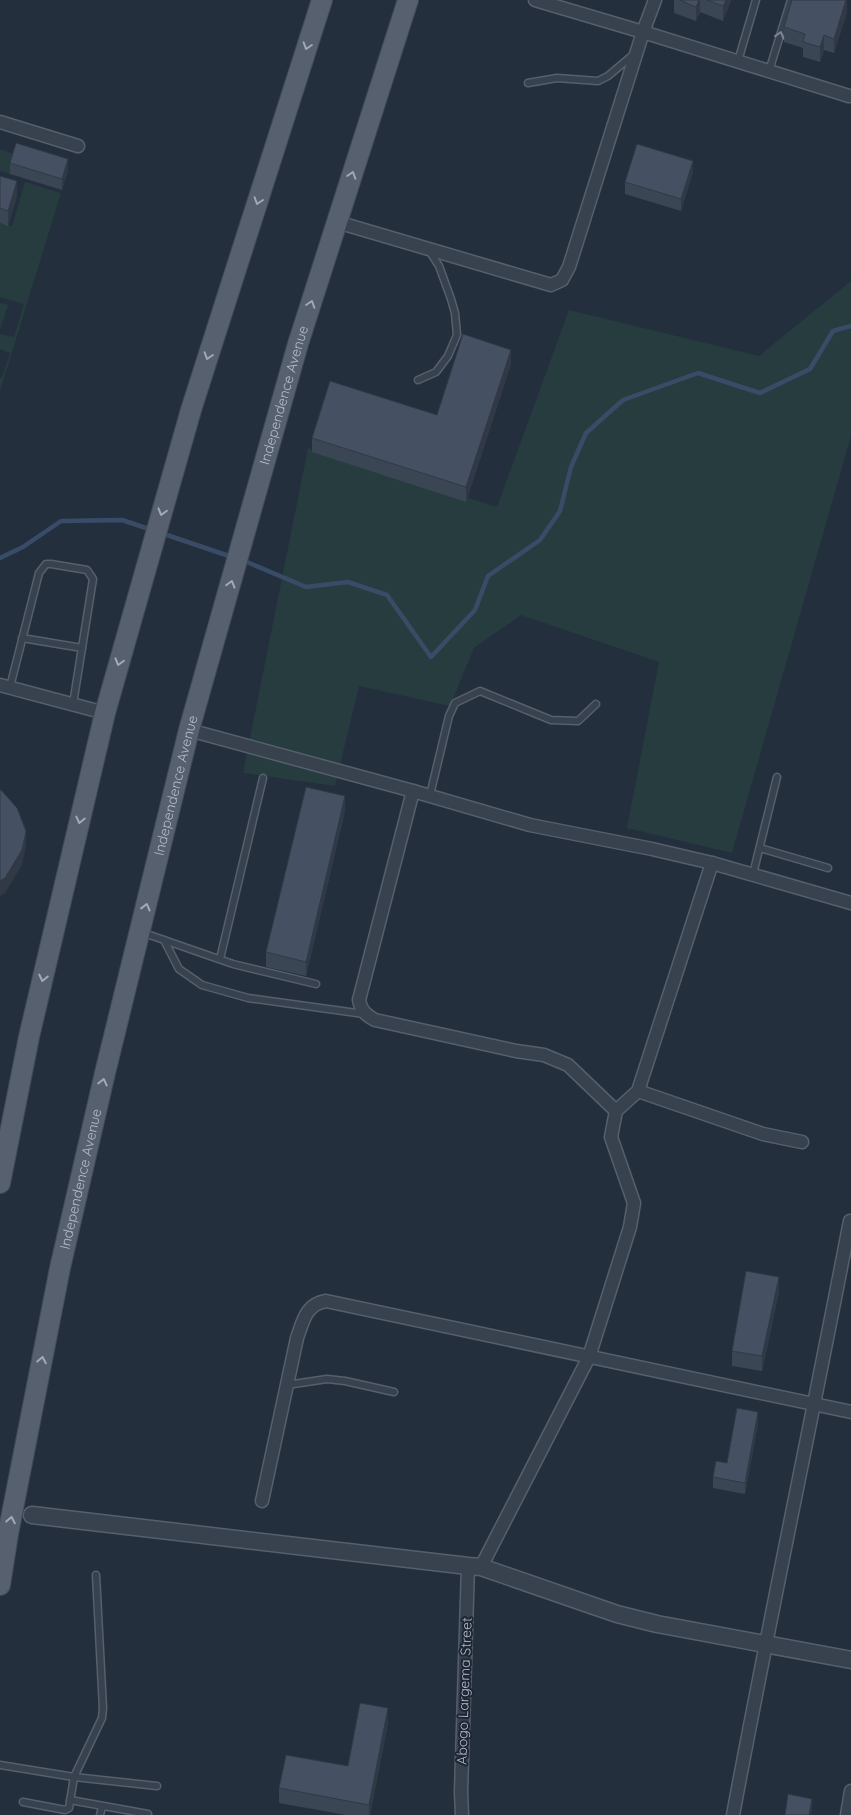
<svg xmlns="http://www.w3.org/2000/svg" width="851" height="1815" viewBox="0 0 851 1815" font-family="Quicksand,sans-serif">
	<rect width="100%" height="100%" fill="#242f3e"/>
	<g fill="#263c3f">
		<polygon points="0,149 16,155 10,174 0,171"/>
		<polygon points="25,182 61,193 0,391 0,378 2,378 10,353 0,349 0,334 14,337 24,304 0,297 0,223 12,226"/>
		<polygon points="851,281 851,436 732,853 627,828 659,662 521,615 474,648 450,706 359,686 335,786 243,773 308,448 497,507 569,310 759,356"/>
		<polygon points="0,303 8,305 1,327 0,327"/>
	</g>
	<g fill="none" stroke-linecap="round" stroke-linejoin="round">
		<g stroke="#394c67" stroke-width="4.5">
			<polyline points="161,533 232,557"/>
			<polyline points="0,558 23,547 61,521 122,520 152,530"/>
			<polyline points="242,560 306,587 348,582 387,595 431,657 475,610 488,576 540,540 560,511 571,467 586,433 623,400 698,373 760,393 810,369 833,331 851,326"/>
		</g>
		<defs>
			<g id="service">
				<polyline points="738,61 756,0"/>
				<polyline points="769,71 791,0"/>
				<polyline points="528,83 557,78 598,81 608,76 634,54"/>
				<polyline points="418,380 436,372 448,356 457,335 455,313 451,299 439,266 430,252"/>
				<polyline points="22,638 82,648"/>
				<polyline points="10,687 39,573 46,564 51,564 87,570 93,579 73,704"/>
				<polyline points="430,795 449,716 455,703 480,691 551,720 578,721 596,704"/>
				<polyline points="760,848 828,868"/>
				<polyline points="753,874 777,777"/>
				<polyline points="141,932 233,964 316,984"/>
				<polyline points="164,940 179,969 202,985 248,998 364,1014"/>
				<polyline points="220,959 263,778"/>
				<polyline points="287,1385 327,1379 345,1381 394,1392"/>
				<polyline points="0,1765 74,1777 157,1786"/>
				<polyline points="70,1800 148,1814"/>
				<polyline points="23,1802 65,1810 69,1808 74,1777 102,1718 103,1708 96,1575"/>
				<polyline points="100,1815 102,1807"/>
			</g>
			<g id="minor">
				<polyline points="535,0 643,32 849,96"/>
				<polyline points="0,122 78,146"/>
				<polyline points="337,222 551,285 562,280 569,267 643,32 655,0"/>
				<polyline points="0,685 105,713"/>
				<path d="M 189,730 L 413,791 L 359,1000 C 361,1011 366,1015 375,1020 L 516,1051 L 544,1055 L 568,1065 L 616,1111"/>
				<polyline points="413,791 530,825 652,849 712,863 851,903"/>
				<polyline points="638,1091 763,1134 802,1142"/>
				<path d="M 262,1501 L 297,1338 C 303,1321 306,1304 326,1301 L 851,1412"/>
				<polyline points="481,1567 589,1357 630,1227 634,1203 611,1137 616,1111 638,1091 712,863"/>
				<polyline points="462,1815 461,1792 468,1566"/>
				<path d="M 733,1815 C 770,1616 812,1419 850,1221"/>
				<polyline points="847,1815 851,1791"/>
			</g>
			<polyline id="tertiary" points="32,1515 468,1566 481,1567 617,1614 657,1624 851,1660"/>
			<g id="primary">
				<polyline points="0,1183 29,1037 105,713 191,410 322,0"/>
				<path id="s1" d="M 0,1585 L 8,1534 L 60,1268 L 105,1073 L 189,730 L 298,344 L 408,0"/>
			</g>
		</defs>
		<use href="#service" stroke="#565f6c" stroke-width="9"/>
		<use href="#minor" stroke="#565f6c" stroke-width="15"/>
		<use href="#tertiary" stroke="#565f6c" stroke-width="19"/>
		<use href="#primary" stroke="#414a57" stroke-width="22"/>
		<use href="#service" stroke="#38414e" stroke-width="6"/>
		<use href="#minor" stroke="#38414e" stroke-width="12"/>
		<use href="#tertiary" stroke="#38414e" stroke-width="16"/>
		<use href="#primary" stroke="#56606e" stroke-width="20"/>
	</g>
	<g fill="#3b4654">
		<polygon points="674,0 731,0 723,21 700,12 696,21 674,13"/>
		<polygon points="847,0 847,12 834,53 824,50 820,62 803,57 803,48 784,42 784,27"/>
		<polygon points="10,163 68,170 62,190 10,174"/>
		<polygon points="693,172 681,211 625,194 625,182"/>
		<polygon points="0,176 17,196 8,226 0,223"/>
		<polygon points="511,364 466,502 312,452 312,438 437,415"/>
		<polygon points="345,811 306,976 266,967 266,952"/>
		<polygon points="779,1292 762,1371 732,1366 732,1351"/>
		<polygon points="758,1424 745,1494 713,1488 713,1477 727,1463"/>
		<polygon points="388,1723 370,1815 346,1815 279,1803 279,1788 348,1766"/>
	</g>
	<g fill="#303945">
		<polygon points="699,0 700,0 700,12 696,21 696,7"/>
		<polygon points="726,0 731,0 723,21 723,6"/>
		<polygon points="846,0 847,0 847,12 834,53 834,39"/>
		<polygon points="824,35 824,50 820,62 820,47"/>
		<polygon points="68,159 68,170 62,190 62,179"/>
		<polygon points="693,161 693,172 681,211 681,199"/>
		<polygon points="17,181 17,196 8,226 8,211"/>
		<polygon points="511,350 511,364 466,502 466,487"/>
		<polygon points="345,796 345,811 306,976 306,962"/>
		<polygon points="26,831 26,846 22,865 5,893 0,896 0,881"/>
		<polygon points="779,1277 779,1292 762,1371 762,1356"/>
		<polygon points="758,1412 758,1424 745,1494 745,1483"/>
		<polygon points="388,1708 388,1723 370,1815 369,1815 369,1805"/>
		<polygon points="812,1799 812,1810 811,1815 809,1815"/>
	</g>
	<g fill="#455162" stroke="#303945">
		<polygon points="680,0 699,0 696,7"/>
		<polygon points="707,0 726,0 723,6"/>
		<polygon points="792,0 846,0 834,39 824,35 820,47 803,42 805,34 784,27"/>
		<polygon points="16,143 68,159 62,179 10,163"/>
		<polygon points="637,144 693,161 681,199 625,182"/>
		<polygon points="0,176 17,181 8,211 0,208"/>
		<polygon points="463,334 511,350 466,487 312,438 330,381 437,415"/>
		<polygon points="306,787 345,796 306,962 266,952"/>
		<polygon points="0,790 2,791 17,808 26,831 22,850 5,878 0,881"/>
		<polygon points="746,1271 779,1277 762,1356 732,1351"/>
		<polygon points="737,1408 758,1412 745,1483 713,1477 716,1461 727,1463"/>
		<polygon points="360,1703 388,1708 369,1805 279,1788 286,1755 348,1766"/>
		<polygon points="788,1794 812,1799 809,1815 785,1815"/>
	</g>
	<defs><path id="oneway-chevron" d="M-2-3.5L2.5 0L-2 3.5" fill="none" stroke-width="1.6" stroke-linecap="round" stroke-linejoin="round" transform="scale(1.25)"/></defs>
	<use stroke="#7c8592" href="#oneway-chevron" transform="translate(780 35) rotate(-73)"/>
	<g stroke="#a1aab7">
		<use href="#oneway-chevron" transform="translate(307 46) rotate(108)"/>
		<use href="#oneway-chevron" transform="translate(352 175) rotate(-72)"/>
		<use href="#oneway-chevron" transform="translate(258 201) rotate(108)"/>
		<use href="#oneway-chevron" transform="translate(311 304) rotate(-72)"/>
		<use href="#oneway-chevron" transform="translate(208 356) rotate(108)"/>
		<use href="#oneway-chevron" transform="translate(162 512) rotate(106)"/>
		<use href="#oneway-chevron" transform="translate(231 584) rotate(-74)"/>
		<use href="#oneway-chevron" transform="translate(119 662) rotate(106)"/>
		<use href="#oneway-chevron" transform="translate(80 820) rotate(103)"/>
		<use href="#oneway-chevron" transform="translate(146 907) rotate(-76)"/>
		<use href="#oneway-chevron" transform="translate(43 978) rotate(103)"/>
		<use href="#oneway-chevron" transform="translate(103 1082) rotate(-77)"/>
		<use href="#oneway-chevron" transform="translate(42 1360) rotate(-79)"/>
		<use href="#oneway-chevron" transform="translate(11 1520) rotate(-79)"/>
	</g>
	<g text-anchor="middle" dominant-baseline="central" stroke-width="4" stroke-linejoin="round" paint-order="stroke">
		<g font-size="14" fill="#b4bcc9" stroke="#1d2633">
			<text stroke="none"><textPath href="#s1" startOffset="1224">Independence Avenue</textPath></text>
			<text stroke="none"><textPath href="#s1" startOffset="819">Independence Avenue</textPath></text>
			<text stroke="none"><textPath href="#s1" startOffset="414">Independence Avenue</textPath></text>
			<text transform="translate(464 1691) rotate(-88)">Abogo Largema Street</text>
		</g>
	</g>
</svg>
